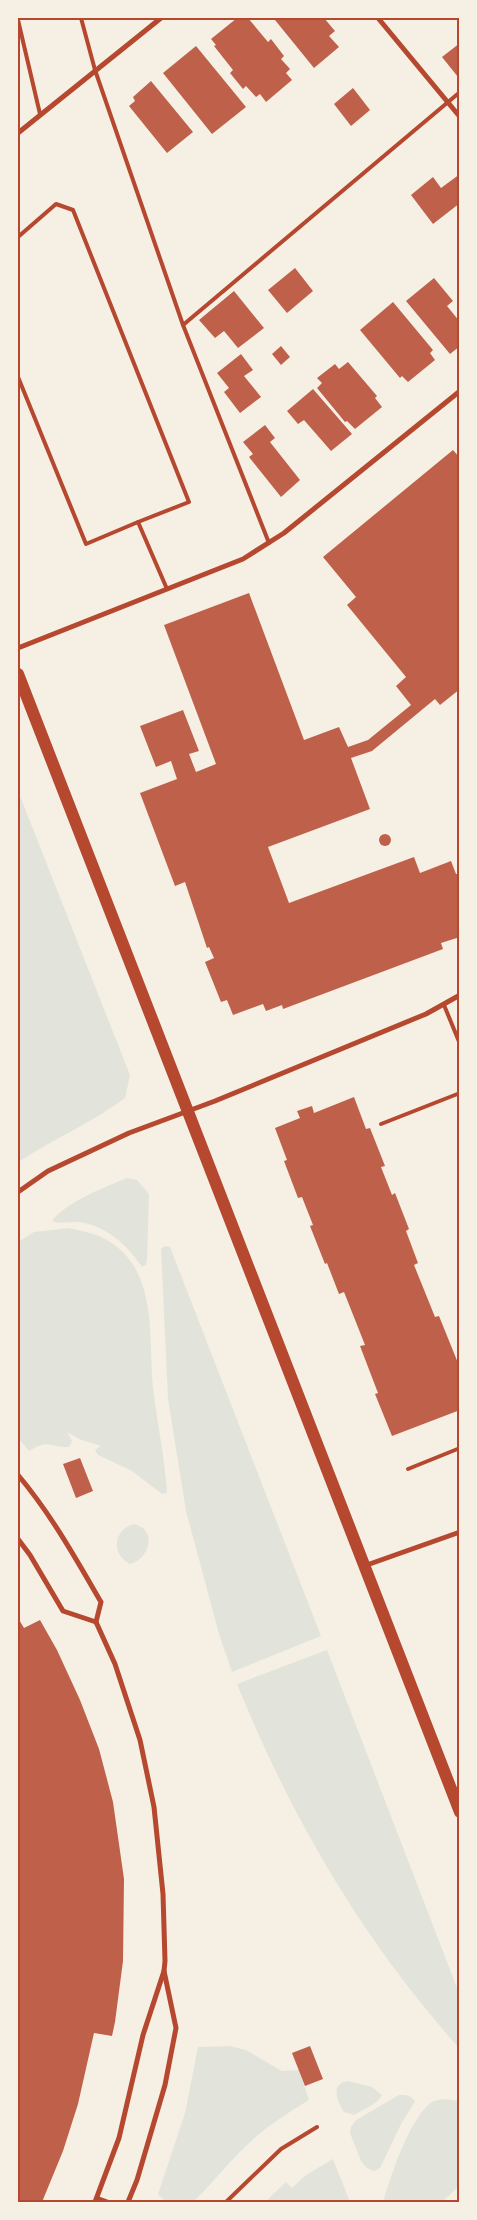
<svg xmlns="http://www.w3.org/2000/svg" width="477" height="2220" viewBox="0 0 477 2220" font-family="'Sofia Sans Condensed',sans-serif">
	<rect width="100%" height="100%" fill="#f6efe4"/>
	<g fill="#e2e4dc">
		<path d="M 18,791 L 130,1075 L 125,1098 C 92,1123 53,1139 18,1162 Z"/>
		<path d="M 127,1178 L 137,1180 L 149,1194 L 147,1260 L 146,1265 L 142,1267 C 127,1245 107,1226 79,1222 C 70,1221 60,1225 52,1221 C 66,1202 105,1187 127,1178 Z"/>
		<path d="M 69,1228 C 81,1231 95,1233 105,1239 C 159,1268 148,1336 153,1387 C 157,1423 165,1458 167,1493 L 162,1494 L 132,1471 L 98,1455 L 95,1450 L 101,1446 L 79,1439 L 67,1432 L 72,1441 L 69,1447 C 50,1448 50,1438 29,1451 L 18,1438 L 18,1242 L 34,1232 Z"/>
		<polygon points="165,1246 170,1247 321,1636 232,1672 219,1634 186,1511 168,1399 161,1249"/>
		<path d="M 133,1524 C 158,1528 150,1559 130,1564 C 111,1554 113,1531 133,1524 Z"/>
		<path d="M 327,1650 L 459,1993 L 459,2048 C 362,1939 292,1819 237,1684 Z"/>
		<path d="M 229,2046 L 246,2050 L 282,2071 L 299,2070 L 309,2100 C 284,2115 258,2132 238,2154 C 222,2170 209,2187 193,2202 L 165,2202 L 158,2194 L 185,2113 L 198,2047 Z"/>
		<path d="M 348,2081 L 372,2087 L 382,2095 C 376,2105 364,2109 354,2115 L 344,2112 C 337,2100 330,2084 348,2081 Z"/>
		<path d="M 399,2095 C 407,2095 411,2095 415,2102 L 402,2122 L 380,2168 L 374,2171 L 367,2168 L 361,2161 L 350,2133 L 351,2127 L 356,2120 Z"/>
		<path d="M 446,2099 L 459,2101 L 459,2186 L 442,2202 L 383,2202 C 390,2178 411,2113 434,2101 C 438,2100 442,2099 446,2099 Z"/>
		<polygon points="333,2159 350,2202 265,2202 286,2182 292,2188 306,2175"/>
	</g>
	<g fill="#bf614a">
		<polygon points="237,18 248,18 268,42 271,39 284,56 281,59 290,69 286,73 292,80 266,102 260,94 256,97 246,86 243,89 230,73 233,70 214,46 216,45 211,39"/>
		<polygon points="279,18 324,18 335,31 329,36 339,47 314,68 275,20"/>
		<polygon points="460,43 460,76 458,77 442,57"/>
		<polygon points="196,46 246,107 212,134 163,73"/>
		<polygon points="151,81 193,132 167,153 129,106 135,101 133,97"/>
		<polygon points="353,88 370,110 351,126 334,104"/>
		<polygon points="460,174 460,203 433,224 411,195 433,177 441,188"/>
		<polygon points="295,268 313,291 287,313 268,290"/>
		<polygon points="434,278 453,301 447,306 460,322 460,346 450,354 406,301"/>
		<polygon points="234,291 264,328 238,348 224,331 215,338 199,320"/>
		<polygon points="393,302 433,350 430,353 435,360 408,382 402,376 400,378 360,330"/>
		<polygon points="281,346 290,357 281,365 272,354"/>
		<polygon points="241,354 253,370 244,376 261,397 240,413 224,392 229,388 217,373"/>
		<polygon points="348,362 377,396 375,398 382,407 355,429 347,421 345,422 317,388 322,383 317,378 335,364 339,369"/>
		<polygon points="313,389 352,434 331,451 304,420 298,424 287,411"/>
		<polygon points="265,425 275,438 270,442 300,480 281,497 249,457 253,454 243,442"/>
		<polygon points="453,450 460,458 460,689 440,705 435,699 372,751 351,758 370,809 268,847 289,903 414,857 420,873 451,861 456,874 460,874 460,937 441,943 443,949 283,1009 282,1005 266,1011 263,1004 233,1015 227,1000 221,1002 205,962 214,958 209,947 207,948 185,882 175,886 140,793 177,779 171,761 156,767 140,726 183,710 199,751 189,754 196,772 216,764 164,625 249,593 304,740 339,727 348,747 368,740 411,705 396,686 406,677 347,605 356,597 323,557"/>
		<circle cx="385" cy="840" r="6"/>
		<polygon points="354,1097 366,1129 370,1128 385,1166 381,1167 392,1195 395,1193 409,1229 406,1231 418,1263 414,1265 435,1317 439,1316 458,1363 460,1363 460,1410 392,1436 375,1394 378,1393 360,1346 365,1345 344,1292 339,1294 327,1263 325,1264 310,1226 313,1225 302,1197 298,1198 284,1161 287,1160 275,1128 300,1118 297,1111 312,1106 314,1113"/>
		<polygon points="80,1458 93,1491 76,1498 63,1464"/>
		<polygon points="18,1618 24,1628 40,1620 57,1650 80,1700 99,1749 113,1802 124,1879 123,1961 115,2022 112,2036 94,2033 78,2104 63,2151 42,2202 18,2202"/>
		<polygon points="310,2046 323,2079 305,2086 292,2053"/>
	</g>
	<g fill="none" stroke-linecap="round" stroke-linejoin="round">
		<g stroke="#b5482f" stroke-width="4">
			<polyline points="81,18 95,70 183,325 269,543"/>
			<polyline points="18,20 40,114"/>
			<polyline points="18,237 56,204 73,210 189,502 138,522 167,589"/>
			<polyline points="183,325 460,92"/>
			<polyline points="18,377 86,544 138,522"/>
			<polyline points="444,1005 460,1044"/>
			<polyline points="381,1124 460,1093"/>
			<polyline points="408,1469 460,1448"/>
			<polyline points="97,2198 108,2202"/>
			<polyline points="226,2202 281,2149 317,2127"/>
		</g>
		<g stroke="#b5482f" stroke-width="5">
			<polyline points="378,18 460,117"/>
			<polyline points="18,133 161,18"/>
			<polyline points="18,648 243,559 284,533 460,391"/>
			<polyline points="18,1192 48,1171 129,1133 215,1101 426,1014 460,995"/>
			<path d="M 18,1475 C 51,1514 76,1559 101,1602 L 96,1622 L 115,1664 L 140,1740 L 154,1807 L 163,1894 L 165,1961 L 164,1971 L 143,2035 L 119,2138 L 95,2202"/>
			<polyline points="18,1539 30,1555 63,1611 96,1622"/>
			<polyline points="364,1566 460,1532"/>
			<polyline points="128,2202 137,2180 165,2085 176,2028 164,1971"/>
		</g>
		<polyline stroke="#b5482f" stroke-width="12" points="18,674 460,1812"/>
	</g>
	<rect width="477" height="2220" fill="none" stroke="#f6efe4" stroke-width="38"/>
	<rect x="19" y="19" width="439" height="2182" fill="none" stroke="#b5482f" stroke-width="2"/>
</svg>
